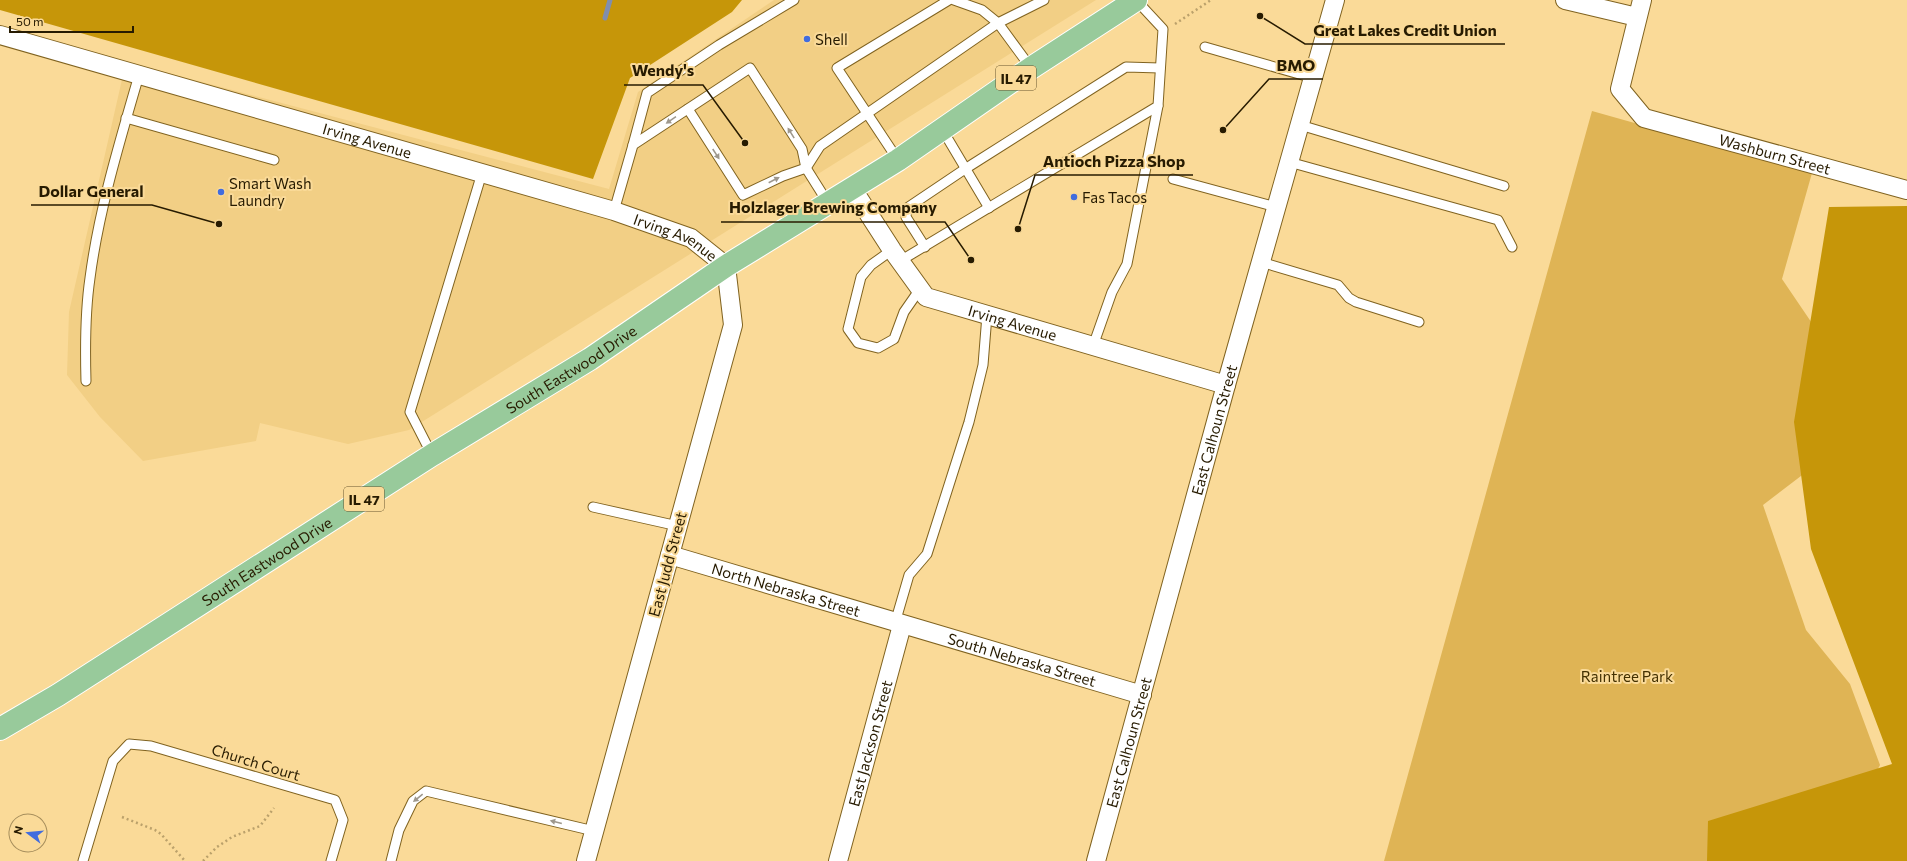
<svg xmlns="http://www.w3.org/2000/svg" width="1907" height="861" viewBox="0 0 1907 861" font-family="Commissioner,sans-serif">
	<rect width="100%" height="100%" fill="#fada98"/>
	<polygon fill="#f2cf85" points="774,0 1096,0 409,430 348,444 260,423 256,441 143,461 100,417 67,375 69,312 126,62 609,189 638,92"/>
	<polygon fill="#dfb455" points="1592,111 1812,173 1782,279 1839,363 1839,447 1763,505 1806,630 1850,684 1880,765 1829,861 1384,861"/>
	<g fill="#c69609">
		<polygon points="0,0 742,0 732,12 630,78 593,179 0,10"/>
		<polygon points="1907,206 1907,861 1707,861 1708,821 1892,764 1811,549 1794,422 1829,207"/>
	</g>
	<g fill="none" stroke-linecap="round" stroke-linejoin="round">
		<polyline stroke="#808eae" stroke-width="5" points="605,18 610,0"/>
		<defs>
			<g id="service">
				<polyline points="1205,47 1313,78"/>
				<polyline points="1031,68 998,23 1044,0"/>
				<polyline points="688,109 743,195 783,176 806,168 820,146 998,23 982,10 954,0"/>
				<polyline points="126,118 274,160"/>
				<polyline points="1300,125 1504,186"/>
				<polyline points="942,129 989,208"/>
				<polyline points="633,145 647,93 719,45 794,0"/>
				<polyline points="898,160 837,68 949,0"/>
				<polyline points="1289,162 1498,220 1512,247"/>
				<polyline points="1173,179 1276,207"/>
				<polyline points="614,211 633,145 750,68 802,149 806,168 828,203"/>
				<polyline points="925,247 906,217 907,208 965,169 1126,67 1160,68"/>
				<polyline points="892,250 871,265 861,277 848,329 858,343 878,348 894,339 904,312 920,289"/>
				<polyline points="900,261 1158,106 1163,29 1136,0"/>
				<polyline points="1261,262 1338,285 1349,298 1356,302 1419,322"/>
				<polyline points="1093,346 1112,292 1127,264 1158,106"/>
				<path d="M 86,381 C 85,346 85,312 90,278 C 99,209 120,141 139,75"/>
				<polyline points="432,455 410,412 482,173"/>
				<polyline points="593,507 678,526"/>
				<polyline points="895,623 909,575 927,554 969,422 983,365 987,315"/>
				<polyline points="83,861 113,761 129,744 151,746 335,800 343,820 331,861"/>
				<polyline points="391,861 399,830 413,801 426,791 594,831"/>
			</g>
			<g id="minor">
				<polyline points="1565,0 1637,17"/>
				<path id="s1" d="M 1642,0 L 1620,89 L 1644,118 L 1907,190"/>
				<path id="s2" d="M 0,35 L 614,211 L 691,238 L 726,266 L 733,325 L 586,861"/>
				<path id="s3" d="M 852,188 L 892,250 L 926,297 L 1226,385"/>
				<path id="s4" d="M 670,555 L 1142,695"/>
				<path id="s5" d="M 838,861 L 902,625"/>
				<path id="s6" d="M 1096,861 L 1226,385 L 1335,0"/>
			</g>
			<g id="primary">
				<path id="s7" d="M 0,729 L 58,695 L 432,455 L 590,359 L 726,266 L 898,160 L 1031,68 L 1136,0"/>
			</g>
		</defs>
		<use href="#service" stroke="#806320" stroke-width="11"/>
		<use href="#minor" stroke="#806320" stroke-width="20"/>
		<use href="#primary" stroke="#fff" stroke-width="24"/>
		<g stroke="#bba16b" stroke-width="2.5" stroke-dasharray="2 3" stroke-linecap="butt">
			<polyline points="1175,24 1211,0"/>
			<polyline points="122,817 155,830 161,834 185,861"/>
			<polyline points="203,861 217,847 232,837 260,826 274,808"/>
		</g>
		<use href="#service" stroke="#fff" stroke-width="9"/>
		<use href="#minor" stroke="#fff" stroke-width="18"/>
		<use href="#primary" stroke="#98ca9b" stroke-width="22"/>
	</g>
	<defs><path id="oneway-solid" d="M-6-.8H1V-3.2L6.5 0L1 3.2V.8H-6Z"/></defs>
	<g fill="#9e988d">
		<use href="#oneway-solid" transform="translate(671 120) rotate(146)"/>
		<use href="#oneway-solid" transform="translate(791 133) rotate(-122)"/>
		<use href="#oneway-solid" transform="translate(716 154) rotate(57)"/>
		<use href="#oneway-solid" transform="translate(774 180) rotate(-27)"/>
		<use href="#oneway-solid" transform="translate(418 798) rotate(141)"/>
		<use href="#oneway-solid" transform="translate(556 822) rotate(-166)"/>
	</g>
	<g fill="#416cde" stroke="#fada98" stroke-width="1.5">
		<circle cx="807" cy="39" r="4"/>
		<circle cx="221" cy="192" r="4"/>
		<circle cx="1074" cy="197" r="4"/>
	</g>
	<g text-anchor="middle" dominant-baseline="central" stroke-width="4" stroke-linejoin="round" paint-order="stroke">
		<g fill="#fada98" stroke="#66542e" stroke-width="1">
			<rect x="996" y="66" width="40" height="24" rx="3"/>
			<rect x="344" y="487" width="40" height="24" rx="3"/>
		</g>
		<g font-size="14" font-weight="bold" fill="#271b01">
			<text x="1016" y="78">IL 47</text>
			<text x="364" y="499">IL 47</text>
		</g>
		<g font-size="15" fill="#271b01" stroke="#fada98" text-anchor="start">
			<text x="815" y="39">Shell</text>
			<text x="229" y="183">Smart Wash<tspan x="229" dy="17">Laundry</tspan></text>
			<text x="1082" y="197">Fas Tacos</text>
		</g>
		<g font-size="15" fill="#271b01" stroke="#fada98">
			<text stroke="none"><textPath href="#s2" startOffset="382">Irving Avenue</textPath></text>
			<text stroke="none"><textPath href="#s1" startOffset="265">Washburn Street</textPath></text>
			<text stroke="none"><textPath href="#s2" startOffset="706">Irving Avenue</textPath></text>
			<text stroke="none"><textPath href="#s3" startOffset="222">Irving Avenue</textPath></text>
			<text stroke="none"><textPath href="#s7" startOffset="675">South Eastwood Drive</textPath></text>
			<text stroke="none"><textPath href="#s6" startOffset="447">East Calhoun Street</textPath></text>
			<text stroke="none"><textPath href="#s7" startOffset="315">South Eastwood Drive</textPath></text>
			<text transform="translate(667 564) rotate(-75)">East Judd Street</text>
			<text stroke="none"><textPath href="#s4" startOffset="121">North Nebraska Street</textPath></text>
			<text stroke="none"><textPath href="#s4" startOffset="367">South Nebraska Street</textPath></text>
			<text stroke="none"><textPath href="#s5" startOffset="122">East Jackson Street</textPath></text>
			<text stroke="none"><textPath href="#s6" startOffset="123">East Calhoun Street</textPath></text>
			<text transform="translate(256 762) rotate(17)">Church Court</text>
		</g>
		<g font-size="15" fill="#433000" stroke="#fada98">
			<text x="1627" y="676">Raintree Park</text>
		</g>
	</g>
	<path fill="none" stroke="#271b01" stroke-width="1.5" d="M1260 16L1305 44H1505M1223 130L1269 79H1323M745 143L703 85H624M1018 229L1035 175H1193M219 224L152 205H31M971 260L945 222H721"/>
	<g fill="#271b01" stroke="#fada98" stroke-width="1.5">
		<circle cx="1260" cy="16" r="4"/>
		<circle cx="1223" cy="130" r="4"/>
		<circle cx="745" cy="143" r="4"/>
		<circle cx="1018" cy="229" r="4"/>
		<circle cx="219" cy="224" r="4"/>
		<circle cx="971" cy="260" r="4"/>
	</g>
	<g font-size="16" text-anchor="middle" font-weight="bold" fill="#271b01" stroke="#fada98" stroke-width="4" stroke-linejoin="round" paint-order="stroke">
		<text x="1405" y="36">Great Lakes Credit Union</text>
		<text x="1296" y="71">BMO</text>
		<text x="663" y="76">Wendy's</text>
		<text x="1114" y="167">Antioch Pizza Shop</text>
		<text x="91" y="197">Dollar General</text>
		<text x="833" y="213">Holzlager Brewing Company</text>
	</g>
	<g transform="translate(28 833) rotate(286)"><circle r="19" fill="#fada98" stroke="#a68e5c"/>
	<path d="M0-3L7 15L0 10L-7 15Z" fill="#416cde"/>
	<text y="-6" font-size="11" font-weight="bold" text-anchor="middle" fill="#271b01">N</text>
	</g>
	<path d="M10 26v6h123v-6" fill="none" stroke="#271b01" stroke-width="2"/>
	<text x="16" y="26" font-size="12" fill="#271b01" stroke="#fada98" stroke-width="3" paint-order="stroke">50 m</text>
</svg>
